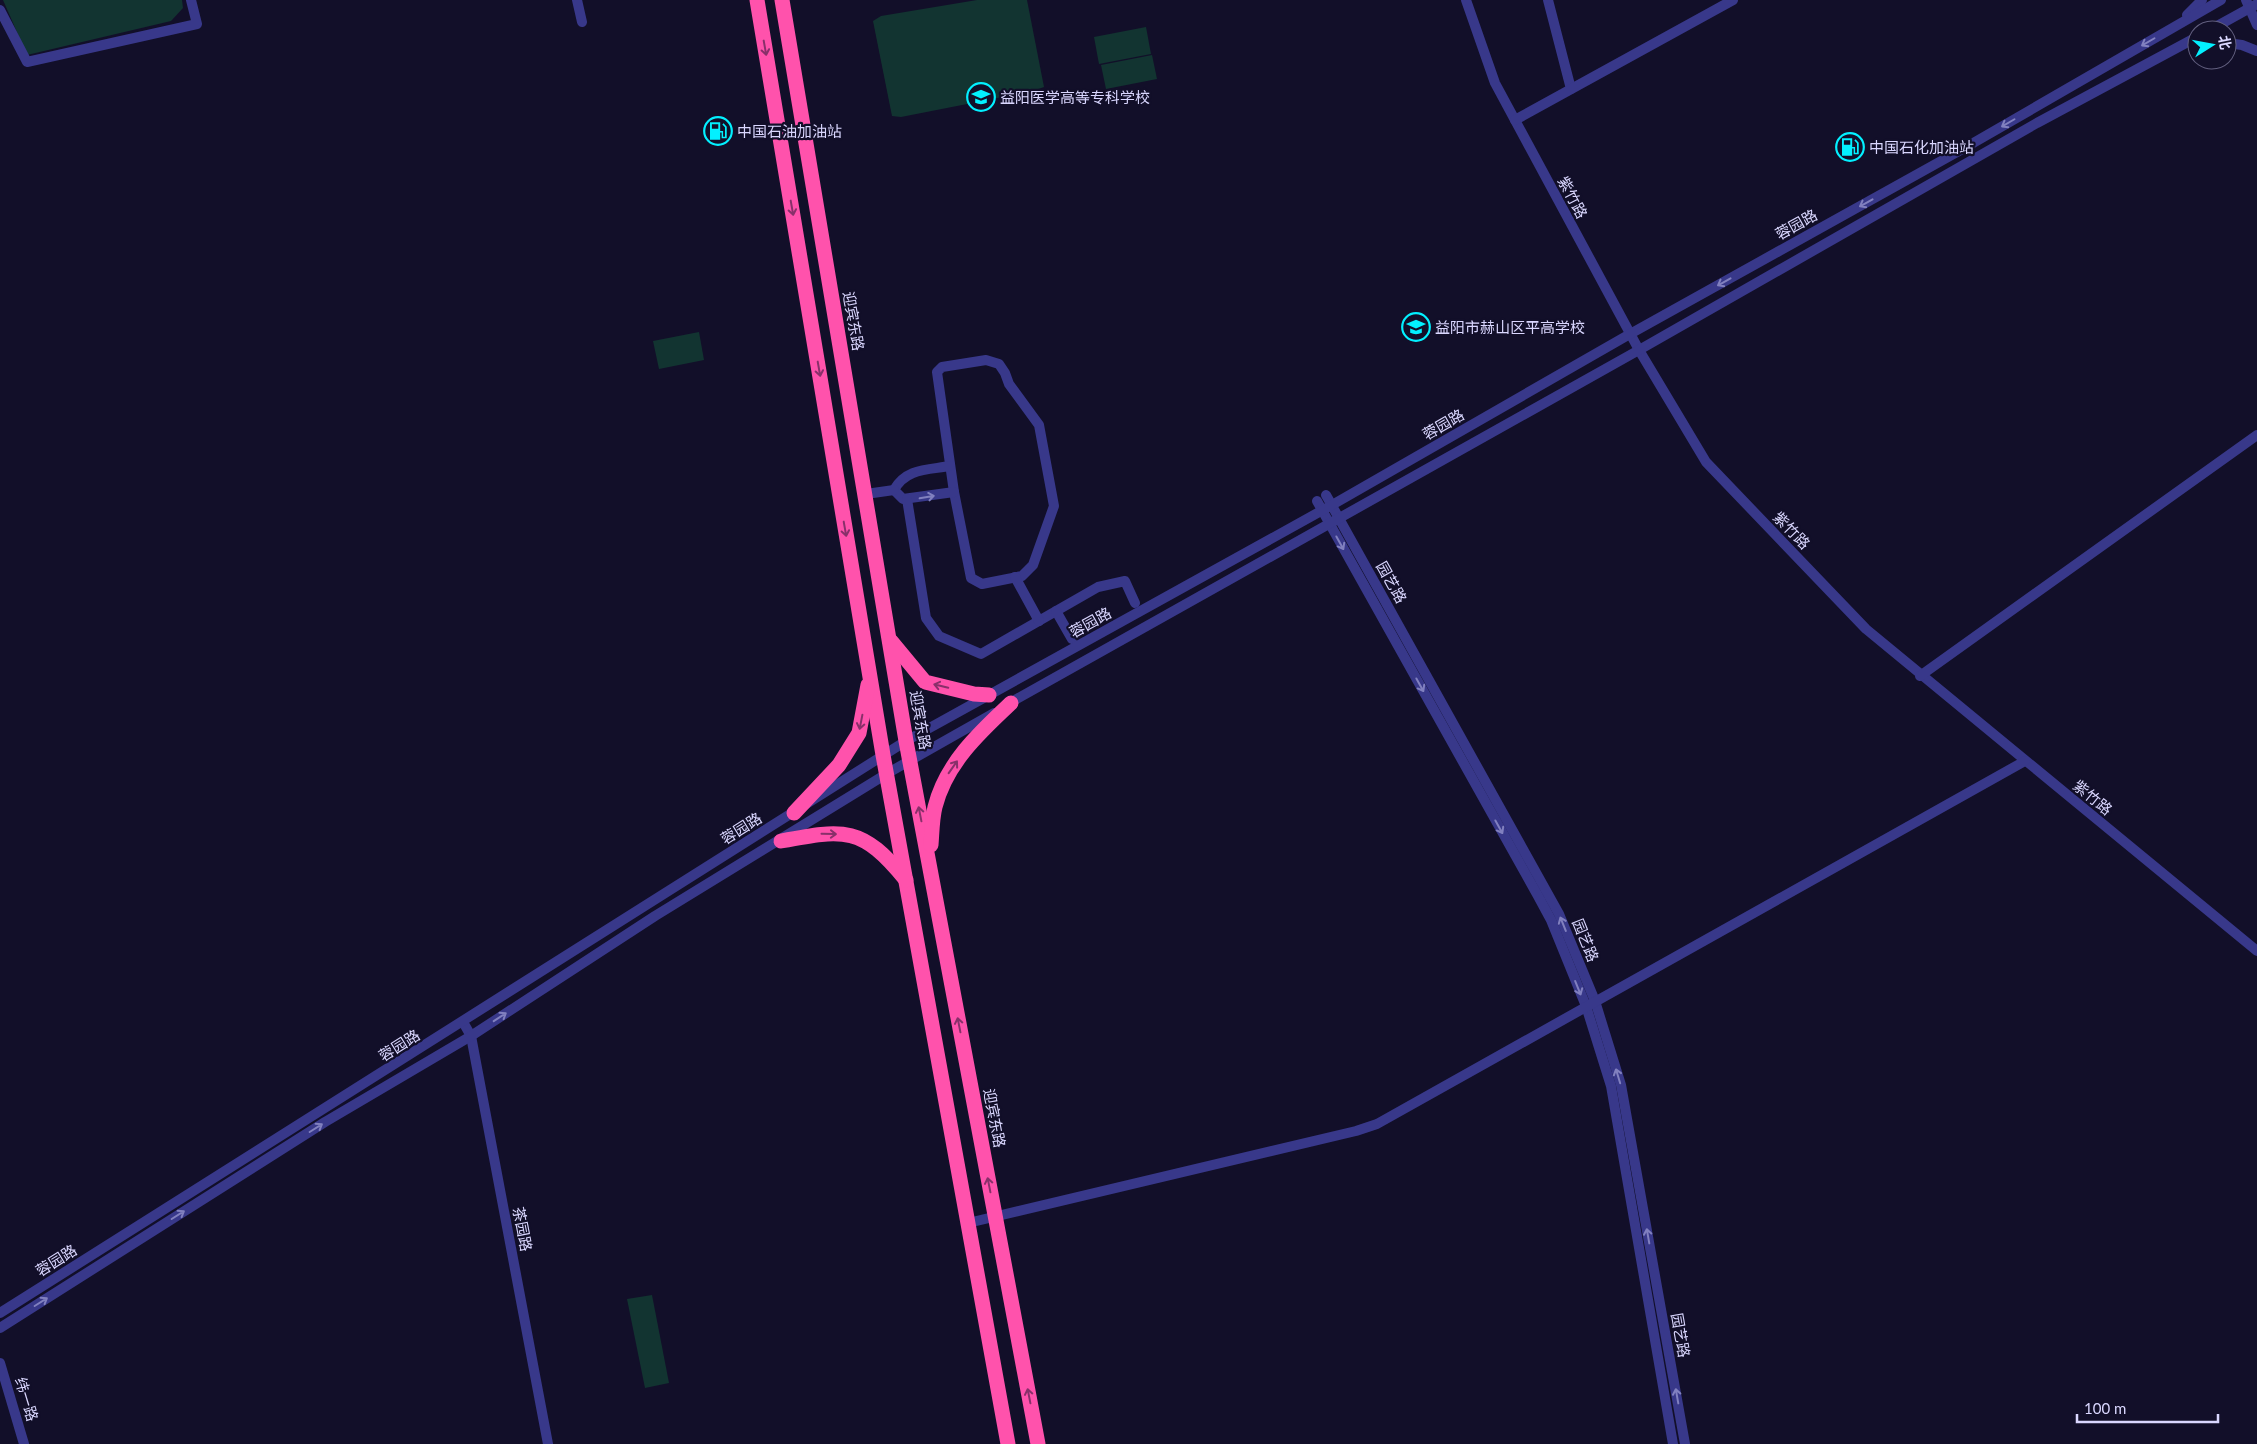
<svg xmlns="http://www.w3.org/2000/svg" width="2257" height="1444" viewBox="0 0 2257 1444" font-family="Lato,'Noto Sans SC',sans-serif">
	<rect width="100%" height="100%" fill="#120f29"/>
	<g fill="#123431">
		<polygon points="3,0 182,0 183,8 171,21 27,55"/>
		<polygon points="977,0 1027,0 1044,87 1033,91 901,117 892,116 873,21 881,16"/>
		<polygon points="1146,27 1151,54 1099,64 1094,37"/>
		<polygon points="1152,55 1157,79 1106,89 1101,65"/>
		<polygon points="699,332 704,360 659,369 653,341"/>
		<polygon points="652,1295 669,1383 645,1388 627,1299"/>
	</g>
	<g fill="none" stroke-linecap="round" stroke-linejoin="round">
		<g stroke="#38388a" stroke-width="10">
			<polyline points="577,0 582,22"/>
			<polyline points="1466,0 1495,83 1639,350 1706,462 1866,629 2257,951"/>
			<polyline points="1548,0 1571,89"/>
			<polyline points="2246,0 2257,25"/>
			<polyline points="0,10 27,62 197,24 191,0"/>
			<polyline points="2187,15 2202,0"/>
			<polyline points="2210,30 2257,4"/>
			<polyline points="2227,43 2242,45 2257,51"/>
			<polyline points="1515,120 1733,0"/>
			<polygon points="986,360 999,364 1005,373 1009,384 1039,425 1054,506 1033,565 1022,576 982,584 971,578 954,492 937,372 942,367"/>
			<path d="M 950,466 C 928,470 906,468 894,490 L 903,499 L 954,492"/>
			<polyline points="866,494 894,490"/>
			<polyline points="1326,495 1559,914 1595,1001 1621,1085 1685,1444"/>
			<polyline points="907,499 926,618 939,636 981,654 1098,587 1125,581 1135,603"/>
			<polyline points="1317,501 1538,896 1551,920 1586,1006 1611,1086 1673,1444"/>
			<polyline points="1015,577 1039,621"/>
			<polyline points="1056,611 1072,639"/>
			<polyline points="1920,676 2257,435"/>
			<polyline points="1006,705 1639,350 2037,123 2197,37"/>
			<polyline points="463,1022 471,1036 548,1444"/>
			<polyline points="968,1223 1356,1131 1377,1124 2025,761"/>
			<polyline points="0,1313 906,741 1332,505 1630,334 1968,146 2221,0"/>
			<polyline points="0,1328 325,1122 471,1036 655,916 888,773 994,713"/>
			<polyline points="0,1363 24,1444"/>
		</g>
		<g stroke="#ff52ac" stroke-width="15">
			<polyline points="757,0 883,755 1008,1444"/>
			<polyline points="782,0 906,741 1038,1444"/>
			<polyline points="891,641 925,682 974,694 989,695"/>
			<polyline points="794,813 839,765 859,733 868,685"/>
			<path d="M 781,841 C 845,829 862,826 906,880"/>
			<path d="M 931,845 C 932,833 932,819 935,807 C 946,763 980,732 1011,703"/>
		</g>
	</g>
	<defs><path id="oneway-shaft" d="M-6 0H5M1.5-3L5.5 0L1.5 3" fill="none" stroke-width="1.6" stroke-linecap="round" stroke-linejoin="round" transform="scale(1.25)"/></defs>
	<g stroke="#8180bf">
		<use href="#oneway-shaft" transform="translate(2148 42) rotate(150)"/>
		<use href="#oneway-shaft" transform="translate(2008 123) rotate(150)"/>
		<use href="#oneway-shaft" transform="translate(1866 203) rotate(151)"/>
		<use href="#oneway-shaft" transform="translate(1724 282) rotate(151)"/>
		<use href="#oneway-shaft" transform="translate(927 497) rotate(-10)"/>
		<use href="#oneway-shaft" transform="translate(1340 543) rotate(61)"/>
		<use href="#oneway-shaft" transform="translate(1420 685) rotate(61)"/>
		<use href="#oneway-shaft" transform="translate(1499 827) rotate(61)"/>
		<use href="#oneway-shaft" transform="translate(1563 924) rotate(-112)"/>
		<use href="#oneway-shaft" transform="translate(1578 988) rotate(68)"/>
		<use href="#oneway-shaft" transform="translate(500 1017) rotate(-33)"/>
		<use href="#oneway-shaft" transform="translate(1618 1076) rotate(-107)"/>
		<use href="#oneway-shaft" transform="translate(316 1128) rotate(-32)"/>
		<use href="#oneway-shaft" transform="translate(178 1215) rotate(-32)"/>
		<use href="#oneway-shaft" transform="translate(1648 1236) rotate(-100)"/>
		<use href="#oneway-shaft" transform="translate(41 1302) rotate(-32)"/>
		<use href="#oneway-shaft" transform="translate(1677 1396) rotate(-100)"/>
	</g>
	<g stroke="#88306a">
		<use href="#oneway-shaft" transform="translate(765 48) rotate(80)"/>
		<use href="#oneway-shaft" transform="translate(792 208) rotate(80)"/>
		<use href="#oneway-shaft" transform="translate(819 369) rotate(80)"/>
		<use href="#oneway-shaft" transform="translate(845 529) rotate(80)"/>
		<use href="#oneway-shaft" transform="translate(941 686) rotate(-166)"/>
		<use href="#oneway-shaft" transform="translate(861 722) rotate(101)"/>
		<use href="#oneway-shaft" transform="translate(953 767) rotate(-55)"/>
		<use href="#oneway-shaft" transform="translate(920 814) rotate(-101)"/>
		<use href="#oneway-shaft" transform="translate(829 834) rotate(1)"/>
		<use href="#oneway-shaft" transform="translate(959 1025) rotate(-101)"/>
		<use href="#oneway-shaft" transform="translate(989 1185) rotate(-101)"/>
		<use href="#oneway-shaft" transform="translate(1029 1396) rotate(-101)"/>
	</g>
	<defs>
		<symbol id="university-ring" viewBox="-11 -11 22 22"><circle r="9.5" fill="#120f29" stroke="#03f0ff" stroke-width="1.5"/><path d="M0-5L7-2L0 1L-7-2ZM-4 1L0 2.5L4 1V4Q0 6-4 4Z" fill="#03f0ff"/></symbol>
		<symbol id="fuel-ring" viewBox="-11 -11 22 22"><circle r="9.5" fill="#120f29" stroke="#03f0ff" stroke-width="1.5"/><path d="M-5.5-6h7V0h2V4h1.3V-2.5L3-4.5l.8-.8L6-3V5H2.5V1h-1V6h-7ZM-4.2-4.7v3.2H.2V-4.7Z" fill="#03f0ff"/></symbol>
		<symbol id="school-ring" viewBox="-11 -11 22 22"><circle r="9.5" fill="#120f29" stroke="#03f0ff" stroke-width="1.5"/><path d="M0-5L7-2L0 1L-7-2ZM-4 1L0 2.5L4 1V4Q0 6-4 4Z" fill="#03f0ff"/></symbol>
	</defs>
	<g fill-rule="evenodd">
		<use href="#university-ring" x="965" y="81" width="32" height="32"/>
		<use href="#fuel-ring" x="702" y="115" width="32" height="32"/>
		<use href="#fuel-ring" x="1834" y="131" width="32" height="32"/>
		<use href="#school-ring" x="1400" y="311" width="32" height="32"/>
	</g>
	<g text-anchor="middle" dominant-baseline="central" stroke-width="4.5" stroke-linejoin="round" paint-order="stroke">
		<g font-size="15" fill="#dad7ff" stroke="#120f29" text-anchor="start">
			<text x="1000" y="97">益阳医学高等专科学校</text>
			<text x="737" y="131">中国石油加油站</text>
			<text x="1869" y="147">中国石化加油站</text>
			<text x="1435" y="327">益阳市赫山区平高学校</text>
		</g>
		<g font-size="15" fill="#dad7ff" stroke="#120f29">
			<text transform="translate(1573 197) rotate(62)">紫竹路</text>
			<text transform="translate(1796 224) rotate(-29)">蓉园路</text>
			<text transform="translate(854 321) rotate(80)">迎宾东路</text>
			<text transform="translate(1443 424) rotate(-30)">蓉园路</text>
			<text transform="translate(1792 530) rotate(46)">紫竹路</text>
			<text transform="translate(1392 582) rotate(61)">园艺路</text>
			<text transform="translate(1090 622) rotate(-29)">蓉园路</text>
			<text transform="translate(921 720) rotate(80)">迎宾东路</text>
			<text transform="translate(2093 797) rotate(39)">紫竹路</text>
			<text transform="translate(741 828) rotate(-32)">蓉园路</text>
			<text transform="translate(1586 940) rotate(68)">园艺路</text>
			<text transform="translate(399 1045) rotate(-32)">蓉园路</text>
			<text transform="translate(995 1118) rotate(79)">迎宾东路</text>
			<text transform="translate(523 1229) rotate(79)">茶园路</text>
			<text transform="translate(56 1260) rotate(-32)">蓉园路</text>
			<text transform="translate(1681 1335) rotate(80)">园艺路</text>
			<text transform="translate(27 1399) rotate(73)">纬一路</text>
		</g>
	</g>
	<g transform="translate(2212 45) rotate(79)"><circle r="24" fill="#120f29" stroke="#625f7f"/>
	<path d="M0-4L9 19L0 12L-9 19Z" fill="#03f0ff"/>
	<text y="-8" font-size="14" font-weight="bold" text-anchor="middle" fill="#dad7ff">北</text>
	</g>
	<path d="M2077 1414v8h141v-8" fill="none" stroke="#dad7ff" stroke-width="2.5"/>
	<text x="2084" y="1414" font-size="15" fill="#dad7ff" stroke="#120f29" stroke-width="4" paint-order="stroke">100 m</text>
</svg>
